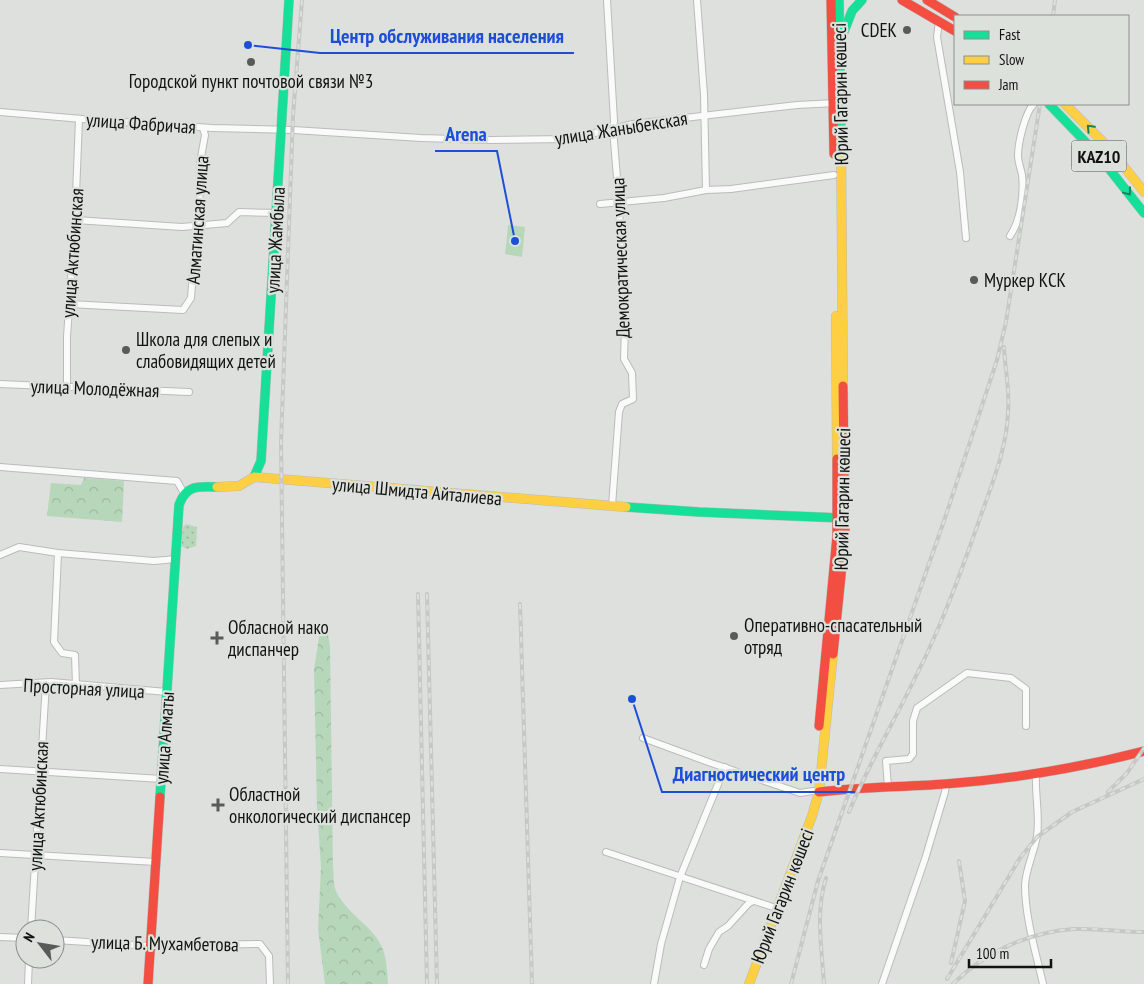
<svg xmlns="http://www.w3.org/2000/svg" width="1144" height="984" viewBox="0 0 1144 984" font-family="'PT Sans Narrow',sans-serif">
	<defs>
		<pattern id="grass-dots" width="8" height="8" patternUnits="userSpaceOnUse" patternTransform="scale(1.25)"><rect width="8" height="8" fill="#b7d7ba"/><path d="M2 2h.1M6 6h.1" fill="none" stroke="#9cb89f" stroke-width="1.8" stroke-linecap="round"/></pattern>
		<pattern id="forest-crowns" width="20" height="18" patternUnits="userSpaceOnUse" patternTransform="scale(1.25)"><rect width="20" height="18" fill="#b7d7ba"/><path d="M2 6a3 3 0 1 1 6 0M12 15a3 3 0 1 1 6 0" fill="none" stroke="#9cb89f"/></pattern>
	</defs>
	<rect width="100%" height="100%" fill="#dde0dd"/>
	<polygon fill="url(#grass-dots)" points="186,524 197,527 196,546 187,549 181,546 183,527"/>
	<g fill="url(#forest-crowns)">
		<polygon points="84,478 124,481 122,522 47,516 51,483 81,485"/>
		<path d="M 326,622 L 330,646 L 333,868 C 334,875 333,884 336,891 C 346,913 370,924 381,945 C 387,957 387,971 388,984 L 325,984 L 318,929 L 321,867 L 317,808 L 314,669 L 320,631 Z"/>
	</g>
	<polygon fill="#b7d7ba" points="508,225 525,227 522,257 505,254"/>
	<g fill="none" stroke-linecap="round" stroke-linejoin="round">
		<defs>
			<g id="street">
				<polyline points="607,0 614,121 613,129 619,202 620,241 625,326 624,359 632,373 633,399 622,404 619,412 612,506"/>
				<polyline points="697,0 704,95 706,190"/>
				<polyline points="939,21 937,37 960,172 966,238"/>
				<polyline points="0,112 94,120 212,128 293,130 421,138 490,140 569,139 633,124 797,105 836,103"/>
				<polyline points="600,204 664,198 706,190 731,189 834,175"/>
				<polyline points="75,220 182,227 227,223 239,212 277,213"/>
				<path d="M 1010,236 C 1021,220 1024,194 1022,175 C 1021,169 1018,162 1018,156 C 1018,143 1025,112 1034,104"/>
				<polyline points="69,304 183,310 191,298 196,235 199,226 200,163 205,135 203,128"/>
				<polyline points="0,384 189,392"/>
				<polyline points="67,387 67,337 75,220 79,119"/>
				<polyline points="0,467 177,481 184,493"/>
				<polyline points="58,553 54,642 62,653 75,655 76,686"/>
				<polyline points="0,555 19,547 58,553 154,561 176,559"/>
				<polyline points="0,685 51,682 167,692"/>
				<polyline points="643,738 711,763 800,793 813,791 819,792"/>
				<polyline points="0,769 162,779"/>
				<path d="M 1036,775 C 1035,796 1040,816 1037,836 C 1034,853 1026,868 1025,885 C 1025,917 1036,953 1043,984"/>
				<polyline points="888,787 886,761 909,759 913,754 913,721 917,708 967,673 1011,678 1026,689 1026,726"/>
				<polyline points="606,852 773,907"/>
				<polyline points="0,853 156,862"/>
				<polyline points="31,929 46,683"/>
				<polyline points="0,937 25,938"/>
				<polyline points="55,940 151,946 260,944 269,956 270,984"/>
				<polyline points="704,965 709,949 719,932 728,926 748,904 753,901"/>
				<polyline points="28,984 29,959"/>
				<polyline points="654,984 661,944 680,877 725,767"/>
				<polyline points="882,984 925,859 945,792 946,784"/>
			</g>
			<g id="fast">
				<polyline points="839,0 841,139"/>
				<polyline points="843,34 852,11 862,0"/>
				<polyline points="1049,104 1099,156 1144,213"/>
				<polyline points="254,477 261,461 289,0"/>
				<polyline points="626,507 699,512 842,518"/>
				<path d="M 160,797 L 179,505 C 186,485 198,486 217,487"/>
			</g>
			<g id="slow">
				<polyline points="1065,104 1110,149 1144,192"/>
				<polyline points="841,139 843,386"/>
				<polyline points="836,316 837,459"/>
				<polyline points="217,487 239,486 254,477 626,507"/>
				<polyline points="749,984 812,816 819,792 833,654"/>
			</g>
			<g id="jam">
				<polyline points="831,0 834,154"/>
				<polyline points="902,0 955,31"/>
				<polyline points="927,0 955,17"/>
				<polyline points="833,654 845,536 843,386"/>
				<polyline points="819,726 837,536 837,459"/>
				<path d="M 819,792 C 861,787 903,787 945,784 C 1012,779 1079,768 1144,751"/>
				<polyline points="148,984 160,797"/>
			</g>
		</defs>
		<use href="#street" stroke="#babcba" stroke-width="8"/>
		<use href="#fast" stroke="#babcba" stroke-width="10"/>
		<use href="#slow" stroke="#babcba" stroke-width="10"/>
		<use href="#jam" stroke="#babcba" stroke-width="10"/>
		<use href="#street" stroke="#fafafa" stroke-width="6"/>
		<use href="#fast" stroke="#16e098" stroke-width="9"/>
		<use href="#slow" stroke="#ffcf43" stroke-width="9"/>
		<use href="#jam" stroke="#f24e42" stroke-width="9"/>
		<defs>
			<g id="rail">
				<polyline points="1053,16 1055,0"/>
				<polyline points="418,594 427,984"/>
				<polyline points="427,594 437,984"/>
				<polyline points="520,604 532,984"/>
				<polyline points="1108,792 1127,773 1144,748"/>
				<path d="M 849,812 C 868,765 894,722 916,676 C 942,625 961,572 980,518 C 992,484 1007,448 1008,412 C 1010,390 1005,369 1004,347"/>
				<polyline points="951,963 965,901 959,861"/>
				<polyline points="947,979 1020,858 1037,837 1072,812 1144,779"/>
				<polyline points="288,984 281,442 293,116 302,0"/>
				<polyline points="791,984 818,881 945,518 997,360 1006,322 1040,104"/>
				<path d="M 824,984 C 822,949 815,913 826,878"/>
				<path d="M 953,984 C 985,952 1029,932 1074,929 C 1098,928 1121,932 1144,932"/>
			</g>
		</defs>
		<use href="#rail" stroke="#c6c7c6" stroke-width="4"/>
		<use href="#rail" stroke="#dce1dc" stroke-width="2" stroke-dasharray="5.5" stroke-linecap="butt"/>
	</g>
	<defs><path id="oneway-chevron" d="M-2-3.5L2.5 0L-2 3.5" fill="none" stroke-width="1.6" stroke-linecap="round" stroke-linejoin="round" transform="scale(1.25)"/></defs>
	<g stroke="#14845b">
		<use href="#oneway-chevron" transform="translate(1090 128) rotate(-134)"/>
		<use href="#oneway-chevron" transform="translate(1128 192) rotate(53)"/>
	</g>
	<g fill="#585b58" stroke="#dce1dc" stroke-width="2">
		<circle cx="907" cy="30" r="5"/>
		<circle cx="251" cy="62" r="5"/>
		<circle cx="974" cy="280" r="5"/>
		<circle cx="126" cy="350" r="5"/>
		<circle cx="734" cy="636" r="5"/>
		<path d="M214.5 630.5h5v5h5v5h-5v5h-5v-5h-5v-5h5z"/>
		<path d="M215.5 797.5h5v5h5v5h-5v5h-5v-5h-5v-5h5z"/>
	</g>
	<g text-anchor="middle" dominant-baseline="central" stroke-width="4.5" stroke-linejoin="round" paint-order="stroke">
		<rect fill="#dce1dc" stroke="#4e514e" stroke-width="1" x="1071.5" y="140.5" width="55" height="31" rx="4"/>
		<g font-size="18" font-weight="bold" fill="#111311">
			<text x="1099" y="156">KAZ10</text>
		</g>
		<g font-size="19" fill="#111311" stroke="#dce1dc" text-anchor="start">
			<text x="897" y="30" text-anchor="end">CDEK</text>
			<text x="251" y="81" text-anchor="middle">Городской пункт почтовой связи №3</text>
			<text x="984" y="280">Муркер КСК</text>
			<text x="136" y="339">Школа для слепых и<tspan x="136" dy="22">слабовидящих детей</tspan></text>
			<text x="744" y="625">Оперативно-спасательный<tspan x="744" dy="22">отряд</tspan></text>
			<text x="228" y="627">Обласной нако<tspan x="228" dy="22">диспанчер</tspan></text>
			<text x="229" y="794">Областной<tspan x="229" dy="22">онкологический диспансер</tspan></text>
		</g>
		<g font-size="19" fill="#111311" stroke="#dce1dc">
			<text transform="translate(840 94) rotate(-91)">Юрий Гагарин көшесі</text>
			<text transform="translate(141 123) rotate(4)">улица Фабричая</text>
			<text transform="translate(621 128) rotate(-9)">улица Жаныбекская</text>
			<text transform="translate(197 220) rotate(-86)">Алматинская улица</text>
			<text transform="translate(275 240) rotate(-87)">улица Жамбыла</text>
			<text transform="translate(72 253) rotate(-86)">улица Актюбинская</text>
			<text transform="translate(620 258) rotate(-92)">Демократическая улица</text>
			<text transform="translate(95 388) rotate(2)">улица Молодёжная</text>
			<text transform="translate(417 491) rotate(5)">улица Шмидта Айталиева</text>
			<text transform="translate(842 499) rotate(-89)">Юрий Гагарин көшесі</text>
			<text transform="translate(84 688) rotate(3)">Просторная улица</text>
			<text transform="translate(164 738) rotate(-86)">улица Алматы</text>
			<text transform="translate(38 806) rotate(-87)">улица Актюбинская</text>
			<text transform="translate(782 896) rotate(-69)">Юрий Гагарин көшесі</text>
			<text transform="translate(165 943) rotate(1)">улица Б. Мухамбетова</text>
		</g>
	</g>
	<path fill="none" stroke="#1d4ed8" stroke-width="2" d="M248 45L320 53H574M515 241L497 151H435M632 699L662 792H855"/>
	<g fill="#1d4ed8" stroke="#dce1dc" stroke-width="2">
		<circle cx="248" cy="45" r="5"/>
		<circle cx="515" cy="241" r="5"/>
		<circle cx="632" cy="699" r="5"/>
	</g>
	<g font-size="20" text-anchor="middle" font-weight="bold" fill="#1d4ed8" stroke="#dce1dc" stroke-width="4.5" stroke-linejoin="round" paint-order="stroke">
		<text x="447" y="43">Центр обслуживания наcеления</text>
		<text x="466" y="141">Arena</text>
		<text x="759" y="781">Диагностический центр</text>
	</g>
	<rect x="954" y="15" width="175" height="90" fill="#dce1dc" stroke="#8b8f8b"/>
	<rect x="964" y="31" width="25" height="8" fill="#16e098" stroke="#8b8f8b"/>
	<text x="999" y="40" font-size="15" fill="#111311">Fast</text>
	<rect x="964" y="56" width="25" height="8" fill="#ffcf43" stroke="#8b8f8b"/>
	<text x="999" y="65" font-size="15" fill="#111311">Slow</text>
	<rect x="964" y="81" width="25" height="8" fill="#f24e42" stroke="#8b8f8b"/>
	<text x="999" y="90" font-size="15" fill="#111311">Jam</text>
	<g transform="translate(40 944) rotate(301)"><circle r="24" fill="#dce1dc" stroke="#8b8f8b"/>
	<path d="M0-4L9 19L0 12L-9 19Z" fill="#585b58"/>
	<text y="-8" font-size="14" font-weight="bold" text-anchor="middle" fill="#111311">N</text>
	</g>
	<path d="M969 959v8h82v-8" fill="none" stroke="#111311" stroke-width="2.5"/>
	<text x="976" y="959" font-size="15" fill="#111311" stroke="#dce1dc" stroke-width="4" paint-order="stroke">100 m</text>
</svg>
